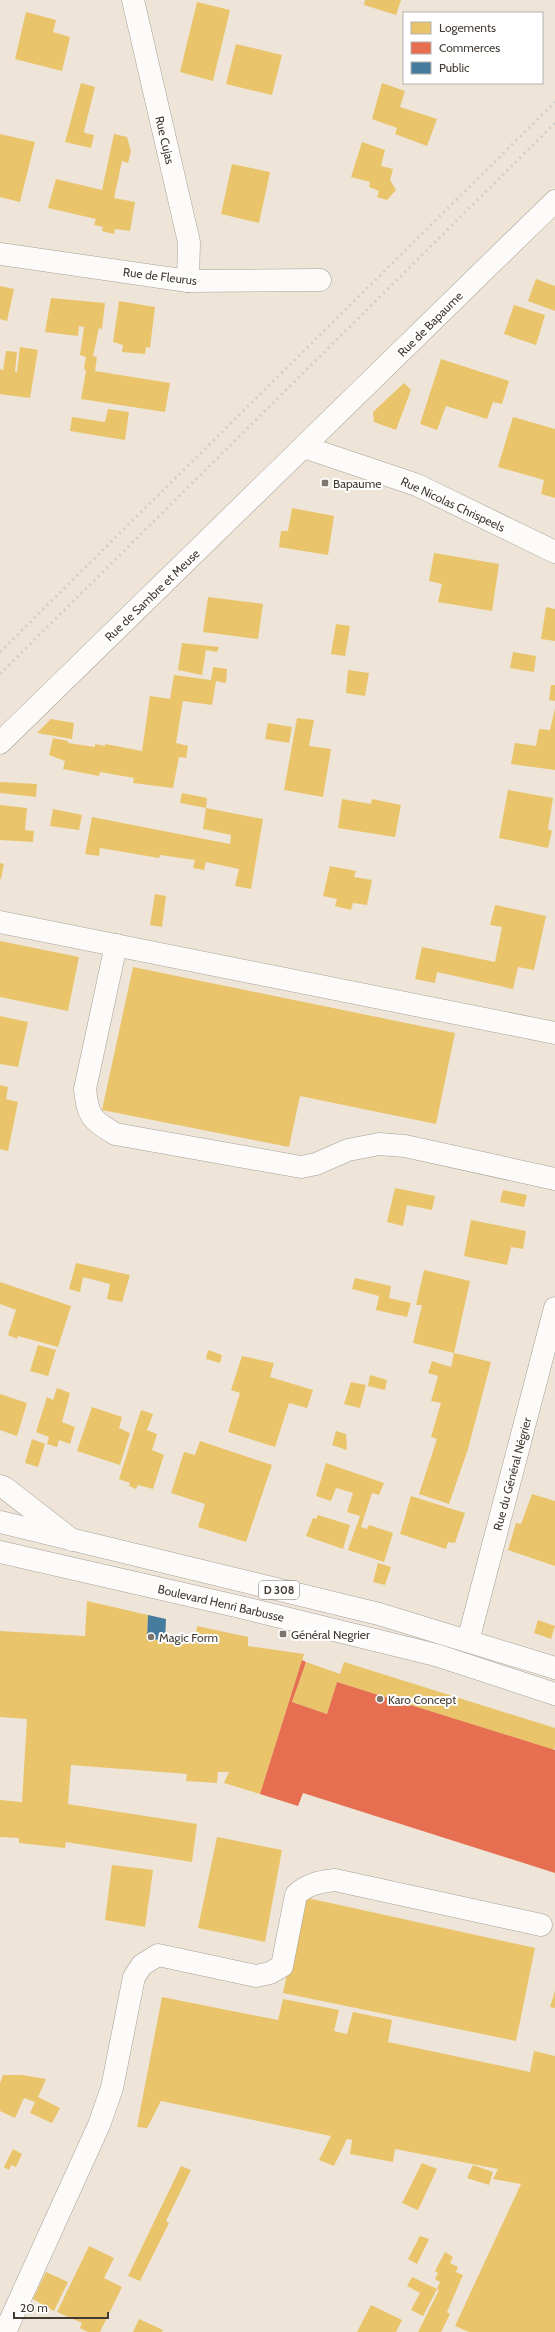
<svg xmlns="http://www.w3.org/2000/svg" width="555" height="2332" viewBox="0 0 555 2332" font-family="Cabin,sans-serif">
	<rect width="100%" height="100%" fill="#eee5d8"/>
	<g fill="#e9c46a">
		<polygon points="365,0 401,0 396,15 364,5"/>
		<polygon points="197,2 230,10 213,81 180,72"/>
		<polygon points="26,12 56,20 53,32 70,37 62,71 15,59"/>
		<polygon points="236,44 282,55 272,95 226,84"/>
		<polygon points="81,83 95,87 84,131 85,133 94,135 91,148 65,142"/>
		<polygon points="382,83 405,91 400,107 437,119 427,146 395,134 397,128 372,119"/>
		<polygon points="0,134 35,142 20,202 0,197"/>
		<polygon points="114,134 127,137 131,151 128,163 122,161 114,198 135,202 130,231 115,229 114,234 102,231 103,227 94,225 96,219 48,208 56,179 102,190"/>
		<polygon points="362,142 385,150 381,166 393,169 390,180 396,190 387,200 377,197 379,191 369,187 370,182 351,177"/>
		<polygon points="232,164 270,172 259,223 221,214"/>
		<polygon points="536,279 555,286 555,311 528,301"/>
		<polygon points="0,286 14,289 7,321 0,319"/>
		<polygon points="51,298 105,303 102,329 99,328 93,356 97,357 95,371 170,383 165,412 81,399 86,371 84,368 86,357 80,355 84,327 79,326 78,336 45,332"/>
		<polygon points="119,301 155,307 150,348 146,347 145,354 122,352 123,345 113,342"/>
		<polygon points="514,305 545,315 536,345 504,334"/>
		<polygon points="20,347 38,350 30,398 0,394 0,369 3,370 6,351 17,352 15,372 17,372"/>
		<polygon points="441,359 509,381 502,404 493,402 487,419 446,406 437,430 420,424"/>
		<polygon points="404,383 411,390 396,430 374,422 373,412"/>
		<polygon points="108,409 129,412 125,440 70,431 72,417 105,422"/>
		<polygon points="513,417 555,429 555,498 541,494 544,480 498,467"/>
		<polygon points="292,508 334,516 328,555 279,547 281,531 288,531"/>
		<polygon points="434,553 499,564 492,611 438,602 442,584 429,581"/>
		<polygon points="208,597 263,604 258,639 203,632"/>
		<polygon points="546,607 555,609 555,641 541,639"/>
		<polygon points="336,624 350,626 345,656 331,654"/>
		<polygon points="182,643 219,647 217,652 206,650 202,675 178,670"/>
		<polygon points="513,652 536,656 534,672 510,668"/>
		<polygon points="213,667 227,669 226,683 216,681 212,705 183,701 176,743 188,746 186,758 179,757 173,788 133,783 134,778 100,772 99,776 63,769 65,761 49,755 53,738 68,741 68,743 95,747 95,744 105,746 105,744 142,751 150,696 170,699 174,675 211,680"/>
		<polygon points="348,670 369,673 365,696 346,693"/>
		<polygon points="551,685 555,685 555,701 549,700"/>
		<polygon points="555,708 555,770 511,764 515,743 536,746 539,729 550,730"/>
		<polygon points="297,718 314,720 309,746 331,749 323,797 284,790"/>
		<polygon points="51,719 74,723 72,739 37,733"/>
		<polygon points="268,723 292,727 289,743 265,739"/>
		<polygon points="0,782 37,784 36,797 0,793"/>
		<polygon points="508,790 553,798 548,829 552,831 548,848 499,838"/>
		<polygon points="182,793 207,798 206,808 180,803"/>
		<polygon points="342,799 371,804 372,799 401,805 395,837 338,828"/>
		<polygon points="0,805 27,808 25,830 34,831 33,842 0,840"/>
		<polygon points="206,808 263,819 251,889 235,886 239,869 206,862 204,870 193,868 195,860 160,855 159,858 100,848 99,856 85,854 92,817 230,844 231,835 203,829"/>
		<polygon points="53,809 82,815 79,830 50,826"/>
		<polygon points="0,863 4,864 1,879 0,879"/>
		<polygon points="330,866 356,871 354,877 372,880 367,905 353,903 351,910 335,906 337,899 323,896"/>
		<polygon points="155,894 166,896 162,927 150,925"/>
		<polygon points="495,905 546,916 534,970 518,967 513,989 437,972 435,983 415,979 422,947 495,962 502,927 490,925"/>
		<polygon points="0,941 79,957 68,1011 0,997"/>
		<polygon points="133,967 455,1033 436,1124 300,1096 289,1147 102,1110"/>
		<polygon points="0,1016 28,1022 18,1067 0,1064"/>
		<polygon points="0,1085 8,1087 6,1099 18,1102 8,1151 0,1149"/>
		<polygon points="395,1188 435,1196 432,1210 407,1205 403,1226 387,1222"/>
		<polygon points="503,1190 527,1195 524,1207 500,1202"/>
		<polygon points="471,1220 526,1231 523,1249 511,1247 507,1265 464,1256"/>
		<polygon points="76,1263 130,1275 122,1302 107,1299 110,1284 83,1277 80,1292 69,1289"/>
		<polygon points="424,1270 470,1281 454,1353 413,1343 422,1305 416,1305"/>
		<polygon points="355,1278 391,1286 389,1298 411,1303 407,1317 376,1310 379,1296 352,1289"/>
		<polygon points="0,1282 71,1306 58,1347 18,1336 17,1339 8,1335 16,1310 0,1304"/>
		<polygon points="38,1345 56,1350 48,1376 30,1371"/>
		<polygon points="208,1350 222,1355 220,1363 206,1359"/>
		<polygon points="454,1353 491,1362 468,1449 449,1504 419,1494 437,1439 431,1437 441,1403 431,1401 438,1376 428,1373 432,1361 451,1367"/>
		<polygon points="242,1356 274,1363 270,1377 313,1390 307,1408 289,1403 275,1447 228,1432 240,1393 231,1390"/>
		<polygon points="370,1375 387,1380 385,1390 368,1386"/>
		<polygon points="351,1382 366,1385 360,1408 344,1404"/>
		<polygon points="57,1388 70,1393 62,1422 75,1427 70,1444 59,1440 57,1447 47,1444 49,1437 36,1432 47,1397 53,1400"/>
		<polygon points="0,1394 27,1403 17,1436 0,1430"/>
		<polygon points="92,1407 122,1417 119,1428 130,1433 120,1465 77,1451"/>
		<polygon points="141,1410 153,1414 147,1430 157,1434 152,1450 164,1455 153,1489 138,1485 136,1489 129,1486 130,1483 119,1479"/>
		<polygon points="336,1431 346,1434 347,1450 332,1445"/>
		<polygon points="32,1439 45,1444 38,1467 25,1463"/>
		<polygon points="200,1441 272,1465 246,1542 198,1527 205,1504 171,1493 184,1452 195,1455"/>
		<polygon points="326,1463 384,1483 379,1495 372,1493 361,1527 367,1529 369,1525 393,1533 384,1562 348,1550 360,1516 347,1512 353,1493 336,1488 331,1501 316,1496"/>
		<polygon points="532,1494 555,1501 555,1566 508,1550 516,1523 521,1524"/>
		<polygon points="411,1496 465,1513 455,1543 448,1542 446,1549 400,1534"/>
		<polygon points="318,1515 350,1525 343,1549 306,1536 313,1518 316,1519"/>
		<polygon points="378,1563 391,1567 385,1585 373,1582"/>
		<polygon points="87,1601 148,1615 147,1639 195,1642 197,1626 248,1637 248,1646 304,1654 260,1794 224,1783 229,1772 218,1772 217,1783 186,1781 187,1774 71,1765 68,1804 197,1824 192,1862 66,1842 65,1848 19,1843 19,1838 0,1837 0,1800 22,1802 27,1719 0,1717 0,1631 85,1636"/>
		<polygon points="538,1620 555,1626 551,1639 534,1633"/>
		<polygon points="306,1662 340,1674 344,1662 555,1728 555,1746 554,1750 337,1682 327,1714 292,1702"/>
		<polygon points="217,1837 282,1850 265,1942 198,1928"/>
		<polygon points="112,1865 153,1870 145,1927 105,1920"/>
		<polygon points="303,1897 535,1948 516,2041 283,1993"/>
		<polygon points="555,1991 555,2008 550,2007"/>
		<polygon points="162,1997 278,2020 283,1999 339,2010 334,2031 347,2034 353,2012 392,2020 388,2042 530,2072 534,2051 555,2056 555,2332 469,2332 455,2326 521,2184 493,2179 498,2169 395,2149 393,2162 350,2154 352,2140 347,2139 334,2166 319,2160 331,2136 161,2101 147,2128 137,2127"/>
		<polygon points="3,2075 23,2075 46,2079 38,2097 60,2108 52,2123 30,2113 35,2102 24,2098 15,2118 0,2111 0,2083"/>
		<polygon points="13,2149 22,2154 16,2167 11,2165 9,2170 4,2167"/>
		<polygon points="422,2163 437,2169 418,2210 402,2203"/>
		<polygon points="473,2165 493,2172 489,2185 467,2178"/>
		<polygon points="181,2166 191,2170 166,2221 169,2223 140,2281 128,2276"/>
		<polygon points="420,2236 429,2239 417,2264 408,2259"/>
		<polygon points="89,2246 114,2258 104,2278 122,2287 100,2332 88,2332 80,2328 82,2323 57,2312"/>
		<polygon points="445,2252 453,2257 450,2263 458,2267 456,2272 463,2275 447,2312 450,2314 441,2332 418,2332 439,2290 437,2289 440,2282 435,2279 438,2273 435,2271"/>
		<polygon points="46,2272 68,2282 54,2311 33,2299"/>
		<polygon points="412,2277 437,2289 423,2316 411,2310 420,2293 407,2286"/>
		<polygon points="371,2305 402,2320 396,2332 357,2332"/>
		<polygon points="139,2319 163,2330 162,2332 133,2332"/>
	</g>
	<polygon fill="#e76f51" points="302,1660 306,1662 292,1702 327,1714 337,1682 555,1750 555,1873 303,1793 298,1806 260,1794"/>
	<polygon fill="#457b9d" points="148,1615 166,1619 165,1640 147,1639"/>
	<g fill="none" stroke-linecap="round" stroke-linejoin="round">
		<defs>
			<g id="minor">
				<polyline points="133,0 189,242 188,281"/>
				<polyline points="0,254 188,281 320,280"/>
				<polyline points="304,447 417,485 555,552"/>
				<polyline points="0,743 555,201"/>
				<polyline points="0,922 555,1033"/>
				<path d="M 116,945 L 85,1089 C 88,1117 91,1119 115,1134 L 301,1167 L 316,1164 L 348,1150 L 379,1144 L 405,1146 L 555,1179"/>
				<polyline points="0,1486 5,1488 72,1540"/>
				<polyline points="468,1641 555,1308"/>
				<path d="M 5,2332 L 99,2125 L 112,2088 L 134,1977 L 142,1965 L 158,1955 L 256,1976 L 270,1973 L 282,1966 L 296,1895 C 307,1884 319,1882 335,1880 L 541,1925"/>
			</g>
			<g id="major">
				<polyline points="0,1522 379,1614 555,1668"/>
				<polyline points="0,1552 236,1606 436,1655 555,1694"/>
			</g>
		</defs>
		<use href="#minor" stroke="#a59f94" stroke-width="23"/>
		<use href="#major" stroke="#a59f94" stroke-width="23"/>
		<use href="#minor" stroke="#fcfbf9" stroke-width="22"/>
		<use href="#major" stroke="#fcfbf9" stroke-width="22"/>
		<g stroke="#d2cfcb" stroke-width="3" stroke-dasharray="2 4" stroke-linecap="butt">
			<polyline points="0,652 555,102"/>
			<polyline points="0,674 555,123"/>
		</g>
	</g>
	<g fill="#7e766c" stroke="#fff" stroke-width="1.5">
		<rect x="321" y="479" width="8" height="8" rx="2"/>
		<rect x="279" y="1630" width="8" height="8" rx="2"/>
		<circle cx="151" cy="1637" r="4"/>
		<circle cx="380" cy="1699" r="4"/>
	</g>
	<g text-anchor="middle" dominant-baseline="central" stroke-width="4" stroke-linejoin="round" paint-order="stroke">
		<rect fill="#fff" stroke="#7b7670" stroke-width="1" x="259" y="1581" width="40" height="18" rx="3"/>
		<g font-size="11" font-weight="bold" fill="#423b32">
			<text x="279" y="1590">D 308</text>
		</g>
		<g font-size="12" fill="#423b32" stroke="#fff">
			<text transform="translate(165 140) rotate(77)">Rue Cujas</text>
			<text transform="translate(160 276) rotate(7)">Rue de Fleurus</text>
			<text transform="translate(430 324) rotate(-45)">Rue de Bapaume</text>
			<text transform="translate(453 504) rotate(25)">Rue Nicolas Chrispeels</text>
			<text transform="translate(152 595) rotate(-44)">Rue de Sambre et Meuse</text>
			<text transform="translate(512 1474) rotate(-75)">Rue du Général Négrier</text>
			<text transform="translate(221 1603) rotate(13)">Boulevard Henri Barbusse</text>
		</g>
		<g font-size="12" fill="#423b32" stroke="#fff" text-anchor="start">
			<text x="333" y="483">Bapaume</text>
			<text x="291" y="1634">Général Negrier</text>
			<text x="159" y="1637">Magic Form</text>
			<text x="388" y="1699">Karo Concept</text>
		</g>
	</g>
	<rect x="403" y="12" width="140" height="72" fill="#ffffff" stroke="#b3b1ad"/>
	<rect x="411" y="22" width="20" height="12" fill="#e9c46a" stroke="#b3b1ad"/>
	<text x="439" y="32" font-size="12" fill="#423b32">Logements</text>
	<rect x="411" y="42" width="20" height="12" fill="#e76f51" stroke="#b3b1ad"/>
	<text x="439" y="52" font-size="12" fill="#423b32">Commerces</text>
	<rect x="411" y="62" width="20" height="12" fill="#457b9d" stroke="#b3b1ad"/>
	<text x="439" y="72" font-size="12" fill="#423b32">Public</text>
	<path d="M14 2312v6h94v-6" fill="none" stroke="#423b32" stroke-width="2"/>
	<text x="20" y="2312" font-size="12" fill="#423b32" stroke="#ffffff" stroke-width="3" paint-order="stroke">20 m</text>
</svg>
